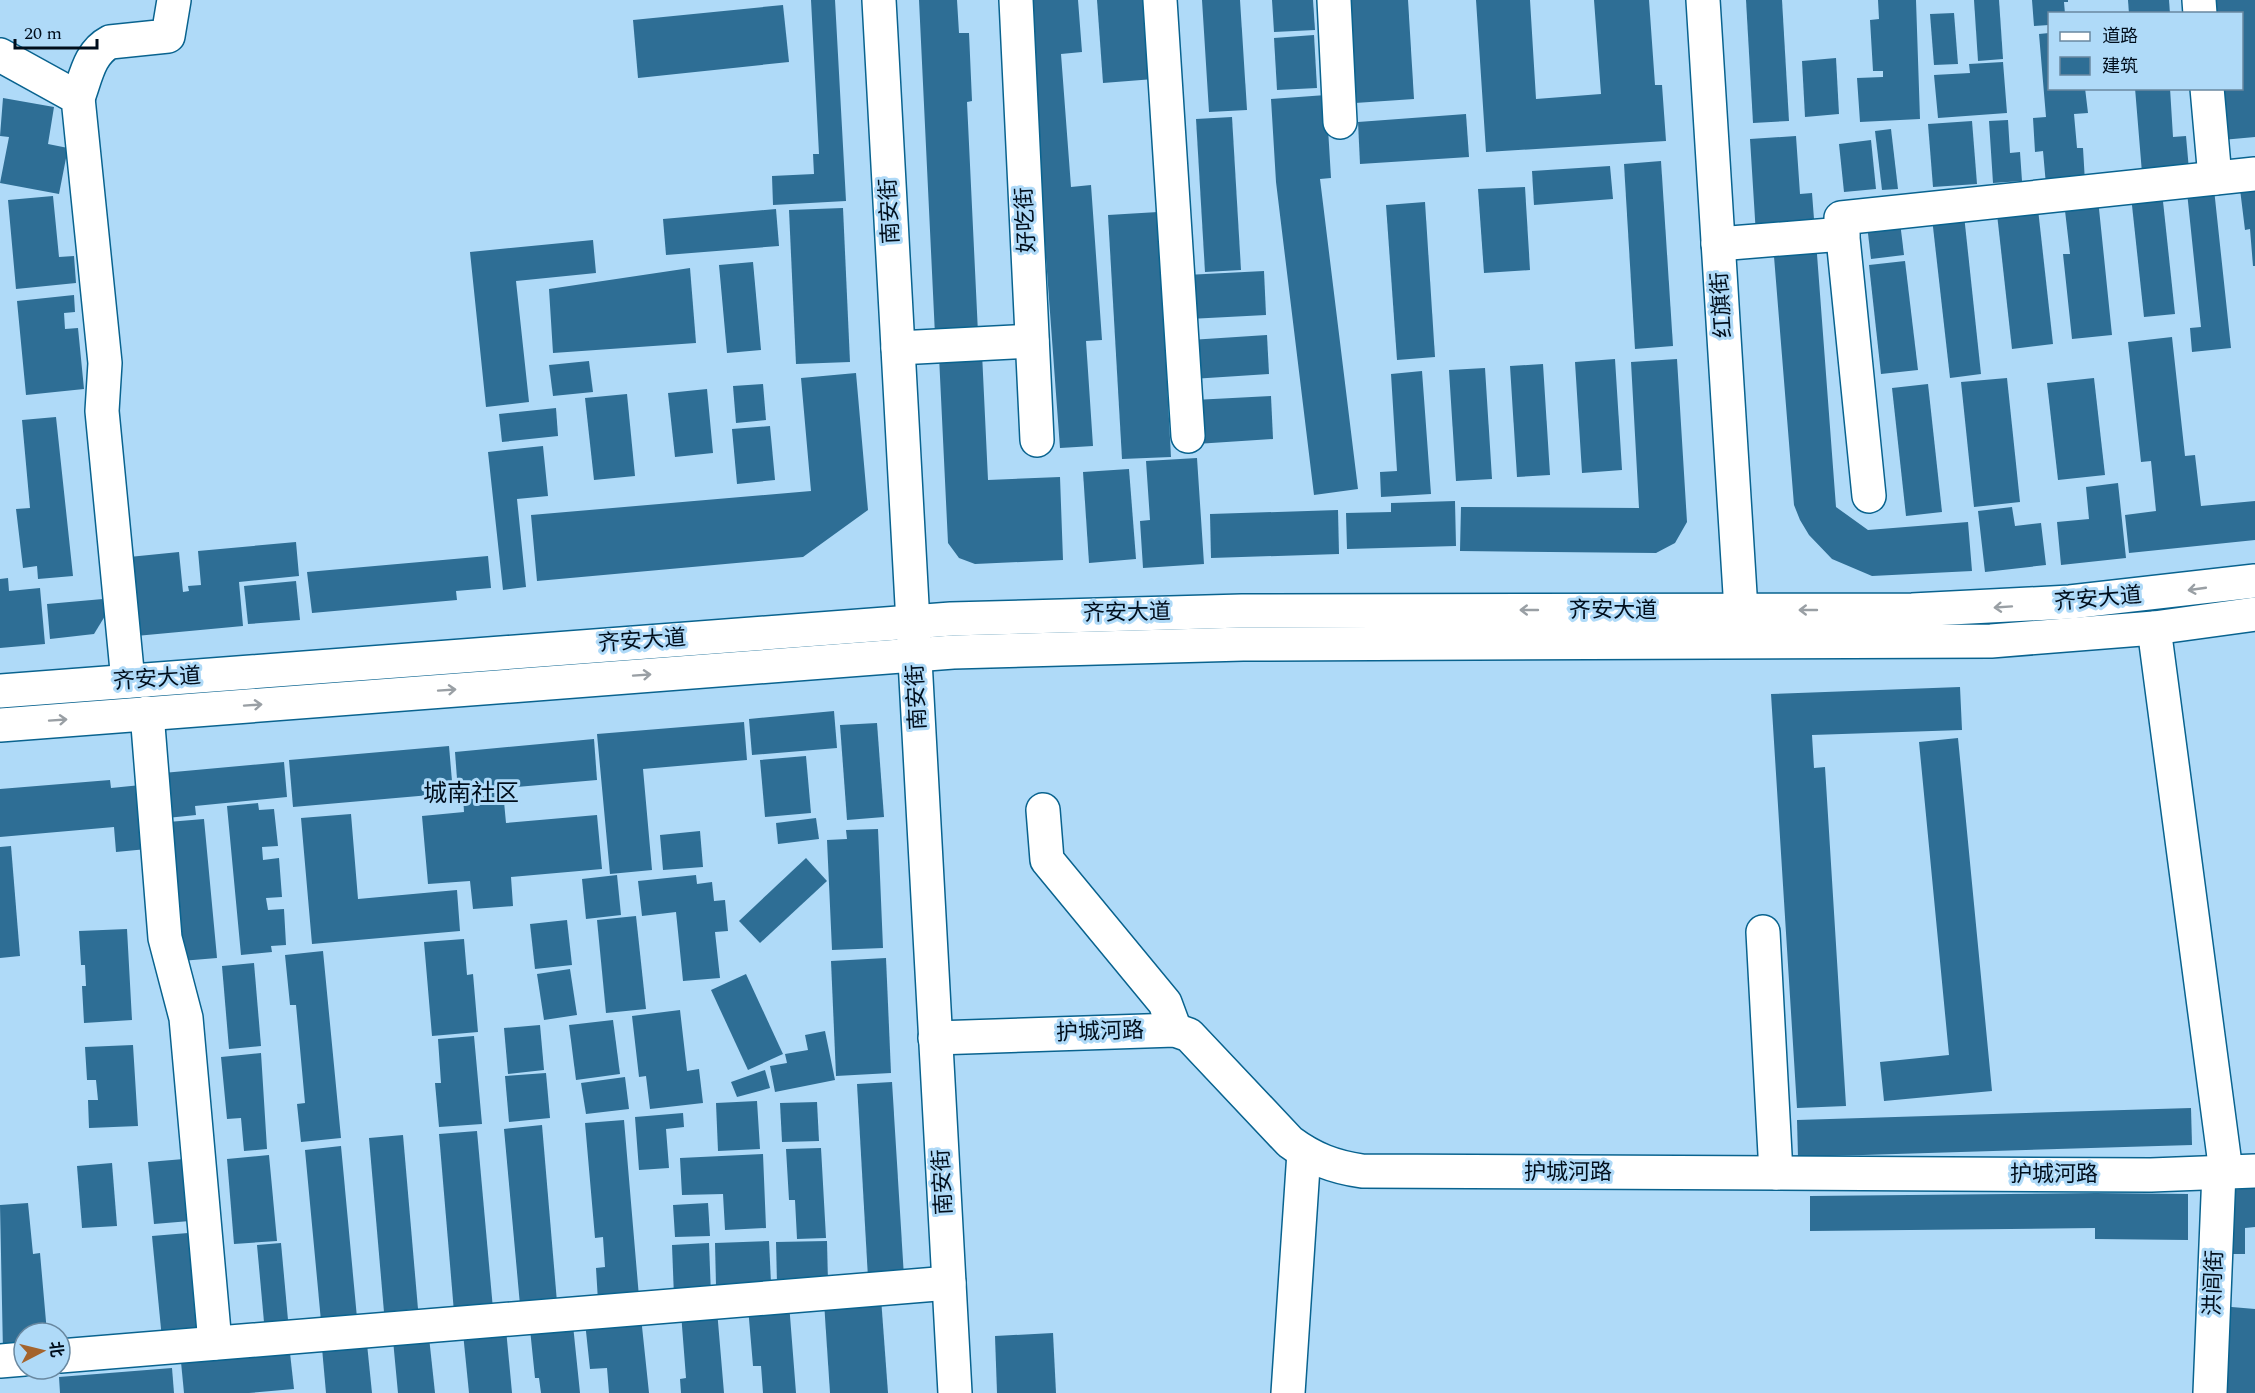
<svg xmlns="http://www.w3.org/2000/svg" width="2255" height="1393" viewBox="0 0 2255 1393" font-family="Spectral,'Noto Sans SC',serif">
	<rect width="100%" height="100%" fill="#afdaf8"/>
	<g fill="#2e6e95">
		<polygon points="811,0 835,0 846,201 773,205 772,176 814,174 813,154 819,154"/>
		<polygon points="919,0 957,0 959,33 969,33 972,101 967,102 978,333 935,335"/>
		<polygon points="1027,0 1078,0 1082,52 1061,54 1071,187 1091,185 1102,340 1086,341 1093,446 1060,448"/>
		<polygon points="1097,0 1148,0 1154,79 1103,83"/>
		<polygon points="1202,0 1240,0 1247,110 1209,112"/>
		<polygon points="1272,0 1313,0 1315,30 1274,32"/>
		<polygon points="1348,0 1408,0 1414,99 1355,103"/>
		<polygon points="1476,0 1530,0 1536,99 1601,94 1594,0 1649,0 1655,85 1662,85 1666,141 1486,152"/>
		<polygon points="1746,0 1782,0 1789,121 1753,123"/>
		<polygon points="1878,0 1916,0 1920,119 1860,122 1857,78 1883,77 1883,71 1873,71 1870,20 1879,19"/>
		<polygon points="1974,0 1999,0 2003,59 1978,61"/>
		<polygon points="2032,0 2068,0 2068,2 2064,2 2065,14 2049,14 2049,25 2034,26"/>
		<polygon points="2128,0 2169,0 2170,14 2129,14"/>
		<polygon points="2211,0 2255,0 2255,137 2222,140 2218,88 2242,88 2242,14 2212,14"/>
		<polygon points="783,5 789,62 638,78 633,20"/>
		<polygon points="1954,13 1958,64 1934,65 1930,14"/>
		<polygon points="2049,33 2050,88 2085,88 2088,113 2074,114 2077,148 2083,148 2085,182 2046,185 2043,151 2035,152 2033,118 2046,117 2039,34"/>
		<polygon points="1314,35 1317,88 1277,90 1274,38"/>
		<polygon points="1836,58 1839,114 1805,117 1802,61"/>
		<polygon points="2003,62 2007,113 1938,118 1934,75 1970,73 1969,64"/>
		<polygon points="2135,88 2170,88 2173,137 2186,136 2189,170 2142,173"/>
		<polygon points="1326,95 1331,178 1320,179 1358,489 1314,495 1276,182 1271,99"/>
		<polygon points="3,98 54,107 48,144 68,148 59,194 0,183 9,137 0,136"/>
		<polygon points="1466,114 1469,157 1360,164 1358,122"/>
		<polygon points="1232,117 1241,270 1205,272 1196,119"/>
		<polygon points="2008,120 2010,153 2020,152 2022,181 1993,183 1989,121"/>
		<polygon points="1972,121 1977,184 1933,187 1928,124"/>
		<polygon points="1891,129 1898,189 1882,190 1875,131"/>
		<polygon points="1796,136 1800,194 1812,193 1815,232 1756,235 1750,139"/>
		<polygon points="1871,140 1876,189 1844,192 1839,144"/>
		<polygon points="1661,161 1673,346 1635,349 1624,164"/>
		<polygon points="1610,166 1613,199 1534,205 1532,171"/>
		<polygon points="2255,179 2255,266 2253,266 2250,229 2245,230 2239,181"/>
		<polygon points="1525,187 1530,270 1484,273 1478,189"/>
		<polygon points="2214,189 2231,348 2192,352 2190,328 2201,327 2187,192"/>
		<polygon points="2162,192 2175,314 2144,317 2131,196"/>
		<polygon points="53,196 59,257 74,256 76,283 16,289 8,200"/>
		<polygon points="2098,199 2112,335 2072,339 2063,254 2070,254 2064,202"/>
		<polygon points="1425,202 1435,357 1397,360 1386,205"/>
		<polygon points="843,208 850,362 796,364 789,210"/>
		<polygon points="776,209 779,246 666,255 663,219"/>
		<polygon points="2038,209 2053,344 2012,349 1997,214"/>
		<polygon points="1158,212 1171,457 1122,459 1108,215"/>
		<polygon points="1964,215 1981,374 1950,378 1932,218"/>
		<polygon points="1900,222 1904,255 1871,259 1867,225"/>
		<polygon points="593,240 596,273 516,281 529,402 486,407 470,252"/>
		<polygon points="1816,241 1836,507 1868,530 1968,522 1972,571 1872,576 1832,559 1809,535 1800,520 1794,505 1773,244"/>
		<polygon points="1905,261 1918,370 1881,374 1869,265"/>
		<polygon points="753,262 761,350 727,353 719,265"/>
		<polygon points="690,268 696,343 553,353 549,289"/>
		<polygon points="1264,271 1266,315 1189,319 1186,275"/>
		<polygon points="74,295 75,312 64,313 65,329 78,328 84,389 26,395 17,301"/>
		<polygon points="1267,335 1269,374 1192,379 1190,340"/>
		<polygon points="2172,337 2185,456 2195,455 2201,506 2255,501 2255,540 2129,553 2125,515 2156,511 2151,461 2141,462 2128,342"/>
		<polygon points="982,353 988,480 1060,477 1063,560 975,564 959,558 948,543 939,356"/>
		<polygon points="1615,359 1622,470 1582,473 1575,362"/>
		<polygon points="1677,359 1687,522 1675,543 1656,553 1460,551 1461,507 1639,508 1631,362"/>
		<polygon points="589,361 593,392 553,396 549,365"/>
		<polygon points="1543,364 1550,475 1517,477 1510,366"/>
		<polygon points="1485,368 1492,479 1456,481 1449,370"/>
		<polygon points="1422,371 1431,494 1381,497 1380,472 1397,471 1391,374"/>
		<polygon points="856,373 868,510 803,557 537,581 531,515 811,491 801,378"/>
		<polygon points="2007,378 2020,502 1974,507 1961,382"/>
		<polygon points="2094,378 2105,475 2058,480 2047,383"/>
		<polygon points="763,384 766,420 736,423 733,386"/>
		<polygon points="1928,384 1942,512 1906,516 1892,388"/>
		<polygon points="707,389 713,453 675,457 668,393"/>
		<polygon points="627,394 635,476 594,480 585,398"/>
		<polygon points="1271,396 1273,439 1196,444 1194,400"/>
		<polygon points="556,408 558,436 502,442 499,414"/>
		<polygon points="56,417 73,576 38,579 37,566 23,568 16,509 30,508 22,420"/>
		<polygon points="770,426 775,480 737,484 732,429"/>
		<polygon points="543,446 548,496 517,499 526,587 503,590 488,452"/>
		<polygon points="1197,458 1204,564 1143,568 1140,521 1150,520 1146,461"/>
		<polygon points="1129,469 1136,559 1089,563 1083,472"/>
		<polygon points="2118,483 2126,558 2061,565 2057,522 2089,519 2086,487"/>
		<polygon points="1455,501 1456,546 1347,549 1346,513 1391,512 1391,503"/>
		<polygon points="2012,507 2015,526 2041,523 2046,565 1985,572 1978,511"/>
		<polygon points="1338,510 1339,554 1211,558 1210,514"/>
		<polygon points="296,542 299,576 239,582 243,626 136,636 129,557 179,552 183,592 189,591 188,586 201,585 198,551"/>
		<polygon points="488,556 491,588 456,591 457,600 312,613 307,572"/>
		<polygon points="8,578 9,591 40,588 45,644 0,648 0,579"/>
		<polygon points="296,581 300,620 248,624 244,586"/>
		<polygon points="103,599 105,616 94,634 50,639 47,604"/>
		<polygon points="1960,687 1962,730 1812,735 1814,768 1825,767 1846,1106 1797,1108 1771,694"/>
		<polygon points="834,711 837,748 752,755 749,719"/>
		<polygon points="744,722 747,760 643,769 652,870 610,874 597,734"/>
		<polygon points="877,723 884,817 847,820 840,725"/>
		<polygon points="1958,738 1992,1091 1884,1101 1880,1062 1949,1055 1919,742"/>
		<polygon points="594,739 597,780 458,792 455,752"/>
		<polygon points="449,746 453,793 293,807 289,760"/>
		<polygon points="806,756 811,813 765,817 760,760"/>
		<polygon points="284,762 287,797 195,806 196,815 167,818 163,773"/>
		<polygon points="110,780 111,788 141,785 147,849 116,852 114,827 0,837 0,789"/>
		<polygon points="503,791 506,823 597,815 602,869 511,877 513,906 473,909 470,881 428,884 422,816 464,812 463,795"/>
		<polygon points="258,803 259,810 274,809 278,846 262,847 263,860 279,858 282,897 266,898 268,910 284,909 286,945 271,946 272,952 241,955 227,806"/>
		<polygon points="351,814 358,899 457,890 460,931 312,944 301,818"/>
		<polygon points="816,818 819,839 778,844 776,823"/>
		<polygon points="204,819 217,958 181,961 168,822"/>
		<polygon points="878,829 883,948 832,950 827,840 847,839 846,830"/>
		<polygon points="700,831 703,867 663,870 660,835"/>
		<polygon points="11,846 20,956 0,958 0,847"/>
		<polygon points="806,858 827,881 760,943 739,921"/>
		<polygon points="617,875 621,915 586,919 582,879"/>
		<polygon points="696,875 697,884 712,882 714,901 725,900 728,931 715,932 720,978 683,981 676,912 642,916 638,881"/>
		<polygon points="636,916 646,1009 606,1013 597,920"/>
		<polygon points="567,920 572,965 535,969 530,924"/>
		<polygon points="127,929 132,1020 84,1023 82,986 86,986 85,965 81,965 79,931"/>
		<polygon points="464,939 467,975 473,974 478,1032 432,1036 424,942"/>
		<polygon points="323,951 341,1138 301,1142 297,1104 305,1103 296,1005 290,1005 285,955"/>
		<polygon points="886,958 891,1073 836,1076 831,961"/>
		<polygon points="254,963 261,1046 229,1049 222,966"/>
		<polygon points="570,969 577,1015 544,1020 537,974"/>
		<polygon points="746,974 783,1054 748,1070 711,990"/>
		<polygon points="680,1010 687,1071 699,1069 703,1103 650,1109 646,1076 639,1077 632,1016"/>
		<polygon points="613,1020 620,1074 576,1080 569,1025"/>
		<polygon points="540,1025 544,1070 508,1074 504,1028"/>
		<polygon points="825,1031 835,1080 775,1092 770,1066 787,1063 785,1054 808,1050 805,1035"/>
		<polygon points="474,1036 482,1124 439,1127 435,1083 441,1083 438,1039"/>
		<polygon points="133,1045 138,1126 89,1128 88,1100 98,1100 96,1080 87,1080 85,1047"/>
		<polygon points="261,1053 267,1149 244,1151 241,1118 227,1119 221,1057"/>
		<polygon points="765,1070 770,1088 737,1097 731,1082"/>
		<polygon points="546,1073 550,1118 509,1122 505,1076"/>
		<polygon points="625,1077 629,1109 586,1114 581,1083"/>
		<polygon points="892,1082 904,1277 868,1278 857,1084"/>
		<polygon points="757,1101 760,1149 718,1151 716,1103"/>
		<polygon points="817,1102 819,1141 782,1142 780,1103"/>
		<polygon points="2191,1108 2192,1145 1798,1157 1797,1120"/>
		<polygon points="683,1113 684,1127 666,1129 669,1168 639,1170 635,1117"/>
		<polygon points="624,1120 639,1297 598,1301 596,1268 605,1267 603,1237 595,1238 585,1123"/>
		<polygon points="542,1125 557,1302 520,1305 504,1129"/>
		<polygon points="477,1131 493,1309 454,1312 439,1134"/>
		<polygon points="403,1135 418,1309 384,1312 369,1138"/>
		<polygon points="341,1146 357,1318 321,1321 305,1150"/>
		<polygon points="821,1148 826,1238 797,1239 795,1200 789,1200 786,1149"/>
		<polygon points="763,1154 766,1228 725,1230 723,1194 682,1195 680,1158"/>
		<polygon points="269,1155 277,1241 234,1244 227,1159"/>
		<polygon points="184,1159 190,1221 154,1224 148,1162"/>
		<polygon points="112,1163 117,1226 82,1228 77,1166"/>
		<polygon points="2255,1188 2255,1227 2245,1228 2245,1254 2225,1254 2226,1190"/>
		<polygon points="2096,1193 2188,1194 2188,1240 2095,1239 2095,1228 1810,1231 1810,1196"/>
		<polygon points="28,1203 33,1254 40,1253 47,1333 24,1333 24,1351 3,1352 0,1205"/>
		<polygon points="708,1203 710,1236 675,1237 673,1205"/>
		<polygon points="188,1233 197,1336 162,1339 152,1236"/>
		<polygon points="769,1241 771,1283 716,1286 715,1243"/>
		<polygon points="827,1241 828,1283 777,1284 776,1242"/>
		<polygon points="281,1243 288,1320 264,1322 257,1245"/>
		<polygon points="709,1243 711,1295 674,1297 672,1245"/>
		<polygon points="881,1298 888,1393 830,1393 824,1302"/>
		<polygon points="789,1303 796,1393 763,1393 761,1366 753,1366 748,1307"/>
		<polygon points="2220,1306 2255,1309 2255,1393 2220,1393"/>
		<polygon points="717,1310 724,1393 681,1393 680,1379 686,1378 681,1313"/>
		<polygon points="641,1317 649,1393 609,1393 607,1368 590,1369 585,1322"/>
		<polygon points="573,1325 580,1393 541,1393 539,1378 535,1378 530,1329"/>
		<polygon points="506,1329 512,1393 469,1393 463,1333"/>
		<polygon points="1053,1333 1056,1393 997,1393 995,1336"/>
		<polygon points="429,1337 435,1393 398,1393 393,1340"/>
		<polygon points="367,1344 372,1393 326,1393 322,1348"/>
		<polygon points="290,1353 294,1389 249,1393 184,1393 181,1362"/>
		<polygon points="172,1368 174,1393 60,1393 59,1377"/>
	</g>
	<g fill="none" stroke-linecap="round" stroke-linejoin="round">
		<defs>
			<g id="minor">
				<polyline points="1016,0 1037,440"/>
				<polyline points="1160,0 1188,436"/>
				<polyline points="1334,0 1340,122"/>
				<polyline points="1703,0 1741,610"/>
				<polyline points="2199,0 2200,14"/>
				<polyline points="0,55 78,98 105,363 102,411 128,681"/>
				<polyline points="2207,88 2215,178"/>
				<path d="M 78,98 C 86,77 89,53 110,42 L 168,36 L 174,0"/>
				<polyline points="1718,244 1843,234"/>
				<polyline points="898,348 1032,341"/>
				<polyline points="1869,496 1841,218 2255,174"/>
				<polyline points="2154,628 2226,1172"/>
				<polyline points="147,713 165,938 186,1018 215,1343"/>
				<polyline points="1043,810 1047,860 1165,1003 1175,1030"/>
				<polyline points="1763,932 1776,1173"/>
				<path d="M 935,1038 L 1175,1030 L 1189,1035 L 1290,1142 C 1313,1159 1334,1167 1362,1171 L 2151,1175 L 2255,1171"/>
				<polyline points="60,1356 949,1283"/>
				<polyline points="0,1361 24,1359"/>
				<polyline points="1288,1393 1304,1152"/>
				<polyline points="2210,1393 2219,1172"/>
			</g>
			<g id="major">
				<polyline points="879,0 955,1393"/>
				<polyline points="0,691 951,619 1242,611 1912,610 2070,602 2255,581"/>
				<polyline points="0,725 953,652 1243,644 1991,641 2154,628 2255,614"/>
			</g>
		</defs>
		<use href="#minor" stroke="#09638f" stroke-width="36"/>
		<use href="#major" stroke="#09638f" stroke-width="36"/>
		<use href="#minor" stroke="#fff" stroke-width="33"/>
		<use href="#major" stroke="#fff" stroke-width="33"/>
	</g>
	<defs><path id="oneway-shaft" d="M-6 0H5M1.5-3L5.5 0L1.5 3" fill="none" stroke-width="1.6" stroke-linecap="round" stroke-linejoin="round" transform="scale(1.5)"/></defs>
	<g stroke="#999fa4">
		<use href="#oneway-shaft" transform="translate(2197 589) rotate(172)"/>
		<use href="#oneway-shaft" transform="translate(2003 607) rotate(176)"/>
		<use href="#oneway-shaft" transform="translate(1529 610) rotate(180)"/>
		<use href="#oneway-shaft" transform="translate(1808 610) rotate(180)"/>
		<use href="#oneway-shaft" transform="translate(642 675) rotate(-4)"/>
		<use href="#oneway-shaft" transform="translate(447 690) rotate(-4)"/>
		<use href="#oneway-shaft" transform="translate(253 705) rotate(-4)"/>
		<use href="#oneway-shaft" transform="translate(58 720) rotate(-4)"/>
	</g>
	<g text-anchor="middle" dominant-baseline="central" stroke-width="6" stroke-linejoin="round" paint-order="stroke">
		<g font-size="22" fill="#000e1c" stroke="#afdaf8">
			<text transform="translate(890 211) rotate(-93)">南安街</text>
			<text transform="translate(1026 220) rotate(-93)">好吃街</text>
			<text transform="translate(1722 305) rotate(-94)">红旗街</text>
			<text transform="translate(2098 599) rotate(-5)">齐安大道</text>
			<text x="1613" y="610">齐安大道</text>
			<text transform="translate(1127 613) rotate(-1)">齐安大道</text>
			<text transform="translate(642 641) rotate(-4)">齐安大道</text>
			<text transform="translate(157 679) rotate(-4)">齐安大道</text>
			<text transform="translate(917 697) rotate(-93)">南安街</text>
			<text transform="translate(1100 1032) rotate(-2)">护城河路</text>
			<text x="1568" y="1172">护城河路</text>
			<text x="2054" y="1174">护城河路</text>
			<text transform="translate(943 1182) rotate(-93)">南安街</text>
			<text transform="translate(2214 1283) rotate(-88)">洪闾街</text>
		</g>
		<g font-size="24" fill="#000e1c" stroke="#afdaf8">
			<text x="471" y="794">城南社区</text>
		</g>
	</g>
	<rect x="2048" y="12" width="195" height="78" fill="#afdaf8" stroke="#6988a0" stroke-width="1.5"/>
	<rect x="2060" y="32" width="30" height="9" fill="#ffffff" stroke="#6988a0" stroke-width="1.5"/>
	<text x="2102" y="42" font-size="18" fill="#000e1c">道路</text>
	<rect x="2060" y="57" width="30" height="18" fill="#2e6e95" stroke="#6988a0" stroke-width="1.5"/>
	<text x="2102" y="72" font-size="18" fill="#000e1c">建筑</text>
	<g transform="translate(42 1351) rotate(83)"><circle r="28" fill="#afdaf8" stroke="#6988a0" stroke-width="1.5"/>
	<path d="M0-4.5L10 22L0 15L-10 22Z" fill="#a4642d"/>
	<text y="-9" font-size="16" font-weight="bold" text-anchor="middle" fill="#000e1c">北</text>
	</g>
	<path d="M15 39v9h82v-9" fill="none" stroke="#000e1c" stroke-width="3"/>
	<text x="24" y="39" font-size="18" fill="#000e1c" stroke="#afdaf8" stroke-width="4.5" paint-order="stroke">20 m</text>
</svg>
